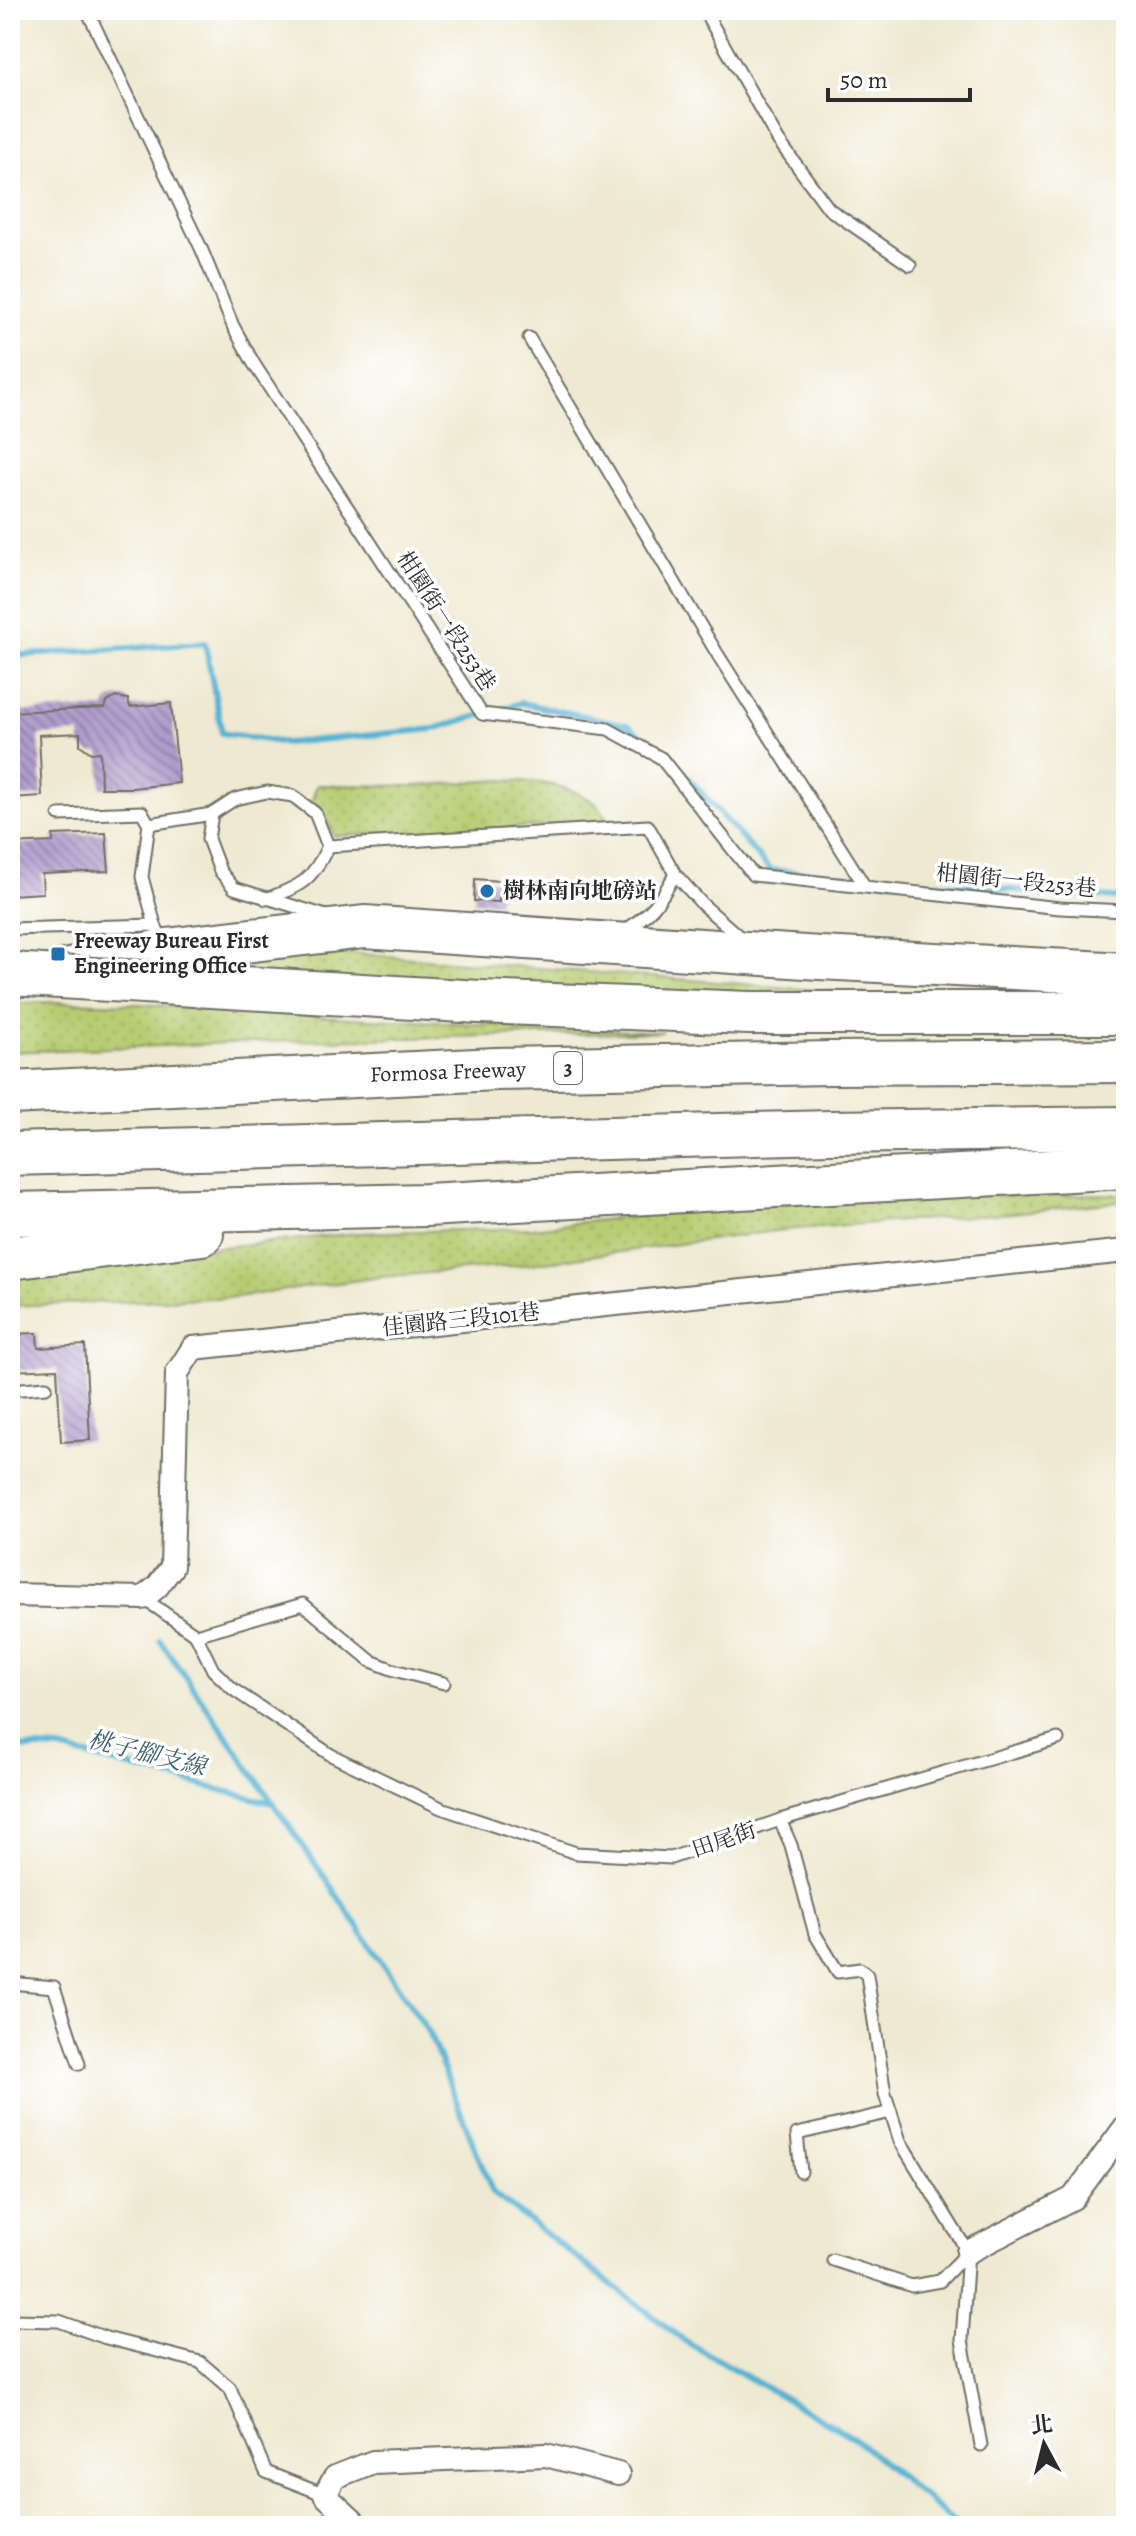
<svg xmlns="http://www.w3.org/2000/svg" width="1136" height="2536" viewBox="0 0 1136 2536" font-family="Alegreya,'Noto Serif TC',serif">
	<defs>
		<pattern id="grass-dots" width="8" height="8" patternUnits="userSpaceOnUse" patternTransform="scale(2)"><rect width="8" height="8" fill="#b6cc71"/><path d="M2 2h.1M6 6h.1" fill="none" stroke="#9daf62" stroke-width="1.8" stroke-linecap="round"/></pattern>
		<pattern id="building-back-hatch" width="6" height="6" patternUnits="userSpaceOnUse" patternTransform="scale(2)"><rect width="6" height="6" fill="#af9bcb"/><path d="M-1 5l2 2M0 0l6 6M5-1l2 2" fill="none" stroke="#8f7fa5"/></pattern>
	</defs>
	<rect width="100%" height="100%" fill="#fff"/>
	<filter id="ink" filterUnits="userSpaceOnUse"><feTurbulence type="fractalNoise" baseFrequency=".0125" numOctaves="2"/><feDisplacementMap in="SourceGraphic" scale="16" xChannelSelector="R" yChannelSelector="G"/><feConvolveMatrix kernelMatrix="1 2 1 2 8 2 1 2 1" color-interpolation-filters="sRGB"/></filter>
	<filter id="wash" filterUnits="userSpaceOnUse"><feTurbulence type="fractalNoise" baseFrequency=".006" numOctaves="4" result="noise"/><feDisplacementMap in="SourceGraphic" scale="32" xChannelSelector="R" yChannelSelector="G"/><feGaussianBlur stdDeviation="1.8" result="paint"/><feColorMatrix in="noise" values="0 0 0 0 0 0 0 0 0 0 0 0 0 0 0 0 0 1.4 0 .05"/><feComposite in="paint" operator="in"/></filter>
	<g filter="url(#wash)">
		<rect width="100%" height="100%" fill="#eee9d0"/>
		<g fill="url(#grass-dots)" stroke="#707c4e" stroke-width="2">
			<path d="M 502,780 C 535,782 568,783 595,803 C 601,808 606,817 611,823 L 334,836 L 324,813 L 311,803 L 317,785 L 414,786 Z"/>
			<polygon points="275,949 335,952 867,994 719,1002 148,969"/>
			<polygon points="59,1002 137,1004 366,1019 663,1032 285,1041 10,1052 10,1003"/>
			<polygon points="1126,1194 1126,1201 1012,1213 782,1230 523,1265 381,1277 236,1297 10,1306 10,1278 109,1259 356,1233 532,1228 680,1211 871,1196"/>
		</g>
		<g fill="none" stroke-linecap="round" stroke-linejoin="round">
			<g stroke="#54b2d3" stroke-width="6">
				<polyline points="10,656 205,643 222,733 286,743 434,729 521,703 627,725 670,757 770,870 1126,899"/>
				<polyline points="160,1640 330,1885 429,2033 493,2193 685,2341 854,2438 959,2526"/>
				<polyline points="10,1747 60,1749 272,1803"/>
			</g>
		</g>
		<g id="blocks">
			<g fill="url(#building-back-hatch)">
				<polygon points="116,697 128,699 130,707 171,703 179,783 132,788 101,788 100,752 91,753 80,745 80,733 39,735 42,796 10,798 10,712 105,708 107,702"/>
				<polygon points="106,833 109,871 42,874 43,893 10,895 10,844 53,842 53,835"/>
				<polygon points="475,879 500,881 499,902 474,901"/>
				<polygon points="37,1333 38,1348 85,1345 90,1440 61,1442 57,1369 10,1371 10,1334"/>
			</g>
		</g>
	</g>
	<g filter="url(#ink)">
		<use href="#blocks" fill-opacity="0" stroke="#6f6e65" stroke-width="2"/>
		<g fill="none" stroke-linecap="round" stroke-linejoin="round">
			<defs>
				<g id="lane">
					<polyline points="87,10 201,248 233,326 254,364 482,714 608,729 661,758 753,875 1060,908 1126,911"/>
					<polyline points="704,10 778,140 829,209 910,265"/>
					<polyline points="529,338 718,655 864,885"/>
					<polyline points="59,815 142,812 149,824 212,814"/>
					<polyline points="149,824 142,877 155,925"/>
					<path d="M 266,899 C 301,886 312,881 328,846"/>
					<polyline points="326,916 234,888 220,871 208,839 212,814 235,799 267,792 293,796 315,813 328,846 648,826 675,874 703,905 743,940"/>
					<polyline points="10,929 155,925 163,942"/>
					<path d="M 623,932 C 651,913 659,904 675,874"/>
					<polyline points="10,1390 46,1387"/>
					<polyline points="143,1598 196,1635 213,1670 234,1690 331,1755 441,1808 576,1853 671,1858 780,1820 791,1845 815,1934 838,1972 860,1969 867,1975 885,2094 900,2141 968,2252"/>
					<polyline points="196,1635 303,1604 371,1661 394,1670 444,1683"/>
					<polyline points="780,1820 1058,1739"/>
					<polyline points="10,1983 54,1987 79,2064"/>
					<polyline points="801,2172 797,2134 891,2112"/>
					<polyline points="833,2260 912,2286 940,2281 968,2252 962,2340 981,2445"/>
					<polyline points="10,2320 59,2321 106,2338 200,2362 230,2388 266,2472 325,2495"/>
				</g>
				<g id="street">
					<polyline points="10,1595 143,1598 157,1587 172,1567 177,1373 193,1348 1126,1251"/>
					<polyline points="968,2252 1073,2198 1126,2126"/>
					<polyline points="355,2526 354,2522 325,2495 335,2477 373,2462 546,2455 618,2474"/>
				</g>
				<g id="highway">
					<polyline points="64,971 166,950 364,927 820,958 1126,974"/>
					<polyline points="480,1002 749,1013 1126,1013"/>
					<polyline points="10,1093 496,1069 831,1063 1126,1061"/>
					<polyline points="10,1154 831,1132 1126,1128"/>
					<polyline points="10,1214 426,1205 1126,1167"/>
					<polyline points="10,1258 202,1234"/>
				</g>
			</defs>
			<use href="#lane" stroke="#6f6e65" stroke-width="15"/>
			<use href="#street" stroke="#6f6e65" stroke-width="26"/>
			<use href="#highway" stroke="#6f6e65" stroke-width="46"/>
			<use href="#lane" stroke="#fff" stroke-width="11"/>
			<use href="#street" stroke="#fff" stroke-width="22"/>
			<use href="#highway" stroke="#fff" stroke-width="42"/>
			<defs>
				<polyline id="highway-bridge" points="10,974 480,1002"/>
			</defs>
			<use href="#highway-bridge" stroke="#6f6e65" stroke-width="46" stroke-linecap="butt"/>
			<use href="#highway-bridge" stroke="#fff" stroke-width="42"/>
		</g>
	</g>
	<g fill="#1f6fb2" stroke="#fff" stroke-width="3">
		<circle cx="487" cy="891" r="8"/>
		<rect x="50" y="946" width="16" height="16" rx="4"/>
	</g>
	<g text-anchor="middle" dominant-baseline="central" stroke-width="7" stroke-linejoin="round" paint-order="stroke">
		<rect fill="#fff" stroke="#6b6b6b" stroke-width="2" x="554" y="1052" width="28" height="32" rx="6"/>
		<g font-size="20" font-weight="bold" fill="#2b2b2b">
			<text x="568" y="1068">3</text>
		</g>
		<g font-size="22" fill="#2b2b2b" stroke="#fff">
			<text transform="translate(446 621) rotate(57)">柑園街一段253巷</text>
			<text transform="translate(1016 881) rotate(6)">柑園街一段253巷</text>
			<text transform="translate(448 1072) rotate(-2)">Formosa Freeway</text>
			<text transform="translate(461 1320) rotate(-6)">佳園路三段101巷</text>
			<text transform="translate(724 1840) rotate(-19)">田尾街</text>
		</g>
		<g font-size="22" font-weight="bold" fill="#2b2b2b" stroke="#fff" text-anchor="start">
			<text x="503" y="891">樹林南向地磅站</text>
			<text x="74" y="941">Freeway Bureau First<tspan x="74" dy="25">Engineering Office</tspan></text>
		</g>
		<g font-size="24" font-style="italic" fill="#3b616e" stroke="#fff">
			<text transform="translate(147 1753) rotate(14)">桃子腳支線</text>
		</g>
	</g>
	<rect width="1136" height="2536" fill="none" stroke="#fff" stroke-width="40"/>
	<g transform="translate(1044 2444) rotate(353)" stroke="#ffffff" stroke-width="6" paint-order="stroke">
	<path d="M0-6L14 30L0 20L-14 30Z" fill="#2b2b2b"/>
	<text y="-12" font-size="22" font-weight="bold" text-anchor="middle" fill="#2b2b2b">北</text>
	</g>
	<path d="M828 88v12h142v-12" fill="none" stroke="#2b2b2b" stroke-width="4"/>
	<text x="840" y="88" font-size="24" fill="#2b2b2b" stroke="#ffffff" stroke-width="6" paint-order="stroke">50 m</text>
</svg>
